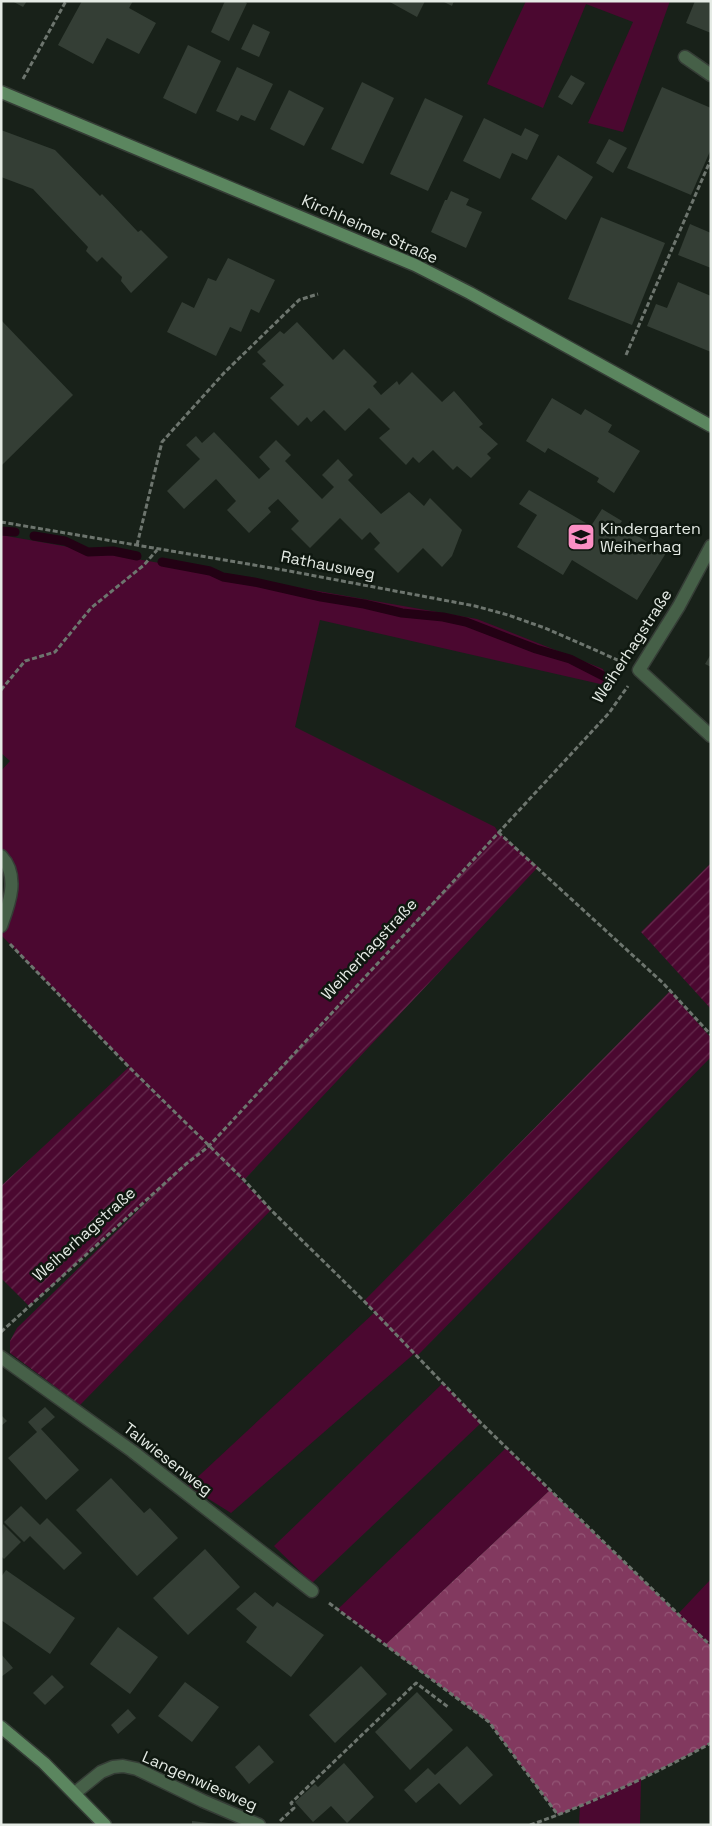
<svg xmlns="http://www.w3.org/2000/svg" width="712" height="1826" viewBox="0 0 712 1826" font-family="'Space Grotesk',sans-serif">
	<defs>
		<pattern id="forest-crowns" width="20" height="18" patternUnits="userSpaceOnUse" patternTransform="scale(1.25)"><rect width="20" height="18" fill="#82395f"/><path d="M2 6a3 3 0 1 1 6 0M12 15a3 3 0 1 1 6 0" fill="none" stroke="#945676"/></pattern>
		<pattern id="garden-furrows" width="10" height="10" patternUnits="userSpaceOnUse" patternTransform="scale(1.25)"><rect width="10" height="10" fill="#4b0830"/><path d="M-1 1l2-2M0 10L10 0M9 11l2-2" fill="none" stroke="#652c4e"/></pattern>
	</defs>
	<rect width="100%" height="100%" fill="#182119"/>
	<g fill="#4b0830">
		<polygon points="526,1 670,1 623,132 588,123 633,22 586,4 543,108 487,84"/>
		<polygon points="1,535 477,619 603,669 609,686 320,620 295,727 495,827 498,832 208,1147 1,935 1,926 11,898 1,856 1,771 10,761 1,753"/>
		<polygon points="375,1312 415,1353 231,1513 188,1486"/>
		<polygon points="443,1383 481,1423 312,1583 274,1546"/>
		<polygon points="506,1448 550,1490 385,1645 338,1609"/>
		<polygon points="711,1579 711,1645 678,1614"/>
		<polygon points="641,1779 640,1825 579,1825 580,1805"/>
	</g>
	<polygon fill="url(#forest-crowns)" points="550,1490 711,1646 711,1743 641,1779 558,1815 489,1722 385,1645"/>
	<g fill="url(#garden-furrows)">
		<polygon points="498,832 538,867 244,1180 230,1168 271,1210 80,1405 10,1353 10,1341 17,1328 164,1185 29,1306 1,1278 1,1186 129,1067 207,1146 197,1156 208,1147"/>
		<polygon points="711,863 711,1009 641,932"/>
		<polygon points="670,991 711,1038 711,1057 417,1356 364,1301"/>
	</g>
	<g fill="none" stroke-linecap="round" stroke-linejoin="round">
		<g stroke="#230114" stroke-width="9">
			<polyline points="1,531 15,532"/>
			<polyline points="34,536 65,541 88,552 113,551 137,556"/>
			<polyline points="162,562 210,571 223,577 254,582 321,597 364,604 402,613 443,617 466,622 536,649 570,659 609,679"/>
		</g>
	</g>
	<g fill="#343e35">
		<polygon points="12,1 27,1 23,7"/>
		<polygon points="82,1 133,1 129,8 156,23 139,54 107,38 93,64 58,45"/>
		<polygon points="225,1 243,1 247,3 229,41 211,32"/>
		<polygon points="388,1 425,1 417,17"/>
		<polygon points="442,1 454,1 452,6"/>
		<polygon points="695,1 711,1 711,33 686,23"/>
		<polygon points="253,24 270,32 259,57 241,49"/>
		<polygon points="188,45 221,61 196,114 163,98"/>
		<polygon points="237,67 273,84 255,121 241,115 238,121 216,111"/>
		<polygon points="571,75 585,83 572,105 558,97"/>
		<polygon points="362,82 394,98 363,164 331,149"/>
		<polygon points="662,87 711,108 711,149 691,195 627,168"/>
		<polygon points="289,90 324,108 304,146 270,129"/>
		<polygon points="425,98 463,116 428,191 390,174"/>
		<polygon points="484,118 521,136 525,128 539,135 527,160 512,153 500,179 463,161"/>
		<polygon points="1,130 55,150 100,196 102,194 138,232 141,230 168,257 131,293 121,281 122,277 102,257 97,262 86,251 88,247 33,189 1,177"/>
		<polygon points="609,139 627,148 613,173 596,163"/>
		<polygon points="558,155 593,177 566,220 531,199"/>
		<polygon points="451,191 469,199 466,205 482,212 466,248 431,232 445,200 447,200"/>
		<polygon points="601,217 665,243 632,325 568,299"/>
		<polygon points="690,224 711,233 711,268 678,255"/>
		<polygon points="228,258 275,280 259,313 251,309 241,332 230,327 216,356 167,332 182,302 194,308 208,278 216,281"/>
		<polygon points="678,282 711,296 711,352 647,326 656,304 667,308"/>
		<polygon points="1,320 73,395 1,466"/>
		<polygon points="297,322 333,360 344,349 377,382 373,386 381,395 397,381 399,385 412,372 442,402 454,391 483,424 479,427 498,444 487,454 491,458 471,478 457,466 453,470 433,450 419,463 413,457 406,465 379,438 390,429 369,408 345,431 324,410 311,422 307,417 298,426 270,398 284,385 262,364 266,361 257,352 280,331 284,334"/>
		<polygon points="552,398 581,415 585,409 612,425 608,432 640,451 614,493 597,482 599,478 548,448 545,453 526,441"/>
		<polygon points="214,432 259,479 270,469 259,457 276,440 291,455 285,461 322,499 334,487 322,475 338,459 353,475 348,480 381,514 409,492 424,506 430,498 462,530 452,556 442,567 423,548 398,573 374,549 380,543 370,532 362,540 340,518 310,548 291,529 299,521 278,499 268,508 271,512 249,533 227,510 236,501 216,479 184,509 167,491 200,459 186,445 196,436 202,443"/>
		<polygon points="529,490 591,526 602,509 622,521 619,525 666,553 637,600 572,560 563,575 517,547 537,515 519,504"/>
		<polygon points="711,654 711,667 705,664"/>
		<polygon points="45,1407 55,1417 41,1429 79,1470 46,1500 8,1458 37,1432 28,1422"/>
		<polygon points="1,1415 7,1421 1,1426"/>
		<polygon points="111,1478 144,1513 150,1508 178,1538 137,1576 76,1510"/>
		<polygon points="21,1506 40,1525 47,1518 82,1553 64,1570 30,1536 24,1542 4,1522"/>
		<polygon points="3,1524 21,1542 4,1559 1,1556"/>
		<polygon points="205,1549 240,1587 188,1635 153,1598"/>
		<polygon points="6,1570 75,1618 50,1654 1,1620 1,1577"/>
		<polygon points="255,1592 273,1607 277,1602 324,1635 291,1677 246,1642 257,1627 236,1609"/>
		<polygon points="118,1627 158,1657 130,1694 90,1664"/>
		<polygon points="1,1654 13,1668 1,1677"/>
		<polygon points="361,1666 387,1694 335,1743 309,1715"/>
		<polygon points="52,1675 64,1687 45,1705 33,1693"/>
		<polygon points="185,1682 219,1707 192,1742 158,1716"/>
		<polygon points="417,1692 453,1730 410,1770 375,1732"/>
		<polygon points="128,1709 136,1718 118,1734 111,1725"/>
		<polygon points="259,1745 274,1762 249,1784 235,1767"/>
		<polygon points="467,1746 493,1775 460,1805 439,1783 416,1803 404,1790 428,1768 435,1775"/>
		<polygon points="344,1763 374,1797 347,1823 331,1806 313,1822 295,1802 315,1784 318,1787"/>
		<polygon points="192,1821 217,1824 217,1825 192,1825"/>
	</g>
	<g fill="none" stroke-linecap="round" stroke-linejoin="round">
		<defs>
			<path id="service" d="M 1,856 C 20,876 9,904 1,926"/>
			<g id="minor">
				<polyline points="685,57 711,75"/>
				<polyline points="711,546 679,606 639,670 711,736"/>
				<polyline points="1,1357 132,1451 312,1591"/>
				<polyline points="75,1793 101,1772 113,1767 123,1766 137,1769 203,1801 259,1825"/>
			</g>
			<g id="secondary">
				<polyline points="1,92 415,265 470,293 711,426"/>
				<polyline points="1,1727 44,1763 105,1825"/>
			</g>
		</defs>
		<use href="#service" stroke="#353d36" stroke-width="15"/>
		<use href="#minor" stroke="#353d36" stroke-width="15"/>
		<use href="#secondary" stroke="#353d36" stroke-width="15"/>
		<g stroke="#6d756e" stroke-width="3" stroke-dasharray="5 2.5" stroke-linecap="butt">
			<polyline points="23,79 66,1"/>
			<polyline points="626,355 711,159"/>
			<polyline points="1,522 289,571 475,606 508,615 545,628 620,661"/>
			<polyline points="137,545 162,442 224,373 299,300 318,294"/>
			<polyline points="1,690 25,661 55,652 91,608 144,565 157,550"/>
			<polyline points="498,832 663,983 711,1035"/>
			<polyline points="10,944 129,1067 244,1180 271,1210 364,1301 481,1423 711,1646"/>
			<polyline points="1,1332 186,1164 208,1147 609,713 628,686"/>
			<polyline points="329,1603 489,1722 558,1815"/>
			<polyline points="280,1821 294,1808 291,1803 416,1683 448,1707"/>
			<path d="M 530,1825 C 593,1803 653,1775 711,1743"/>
		</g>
		<use href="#service" stroke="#466048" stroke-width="12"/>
		<use href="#minor" stroke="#466048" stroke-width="12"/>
		<use href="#secondary" stroke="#5b865f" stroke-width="12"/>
	</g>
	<defs>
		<symbol id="school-square" viewBox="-11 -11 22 22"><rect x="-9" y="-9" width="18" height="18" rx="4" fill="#fb8fc4" stroke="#0f1810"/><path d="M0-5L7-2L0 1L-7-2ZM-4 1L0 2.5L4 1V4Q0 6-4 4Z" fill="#111"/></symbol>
	</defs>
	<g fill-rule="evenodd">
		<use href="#school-square" x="565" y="521" width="32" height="32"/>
	</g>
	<g text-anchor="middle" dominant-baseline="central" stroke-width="5" stroke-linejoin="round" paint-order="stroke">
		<g font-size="16" fill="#e5ebe5" stroke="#0f1810">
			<text transform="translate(370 229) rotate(24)">Kirchheimer Straße</text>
			<text transform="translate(328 565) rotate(11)">Rathausweg</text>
			<text transform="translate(632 646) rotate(-57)">Weiherhagstraße</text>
			<text transform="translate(369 949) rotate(-47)">Weiherhagstraße</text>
			<text transform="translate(84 1234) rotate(-42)">Weiherhagstraße</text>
			<text transform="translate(168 1459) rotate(38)">Talwiesenweg</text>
			<text transform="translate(200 1781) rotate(24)">Langenwiesweg</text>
		</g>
		<g font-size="16" fill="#e5ebe5" stroke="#0f1810" text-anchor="start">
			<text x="600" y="528">Kindergarten<tspan x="600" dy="18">Weiherhag</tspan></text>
		</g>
	</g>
	<rect width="712" height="1826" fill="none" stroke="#e5ebe5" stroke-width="5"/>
</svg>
